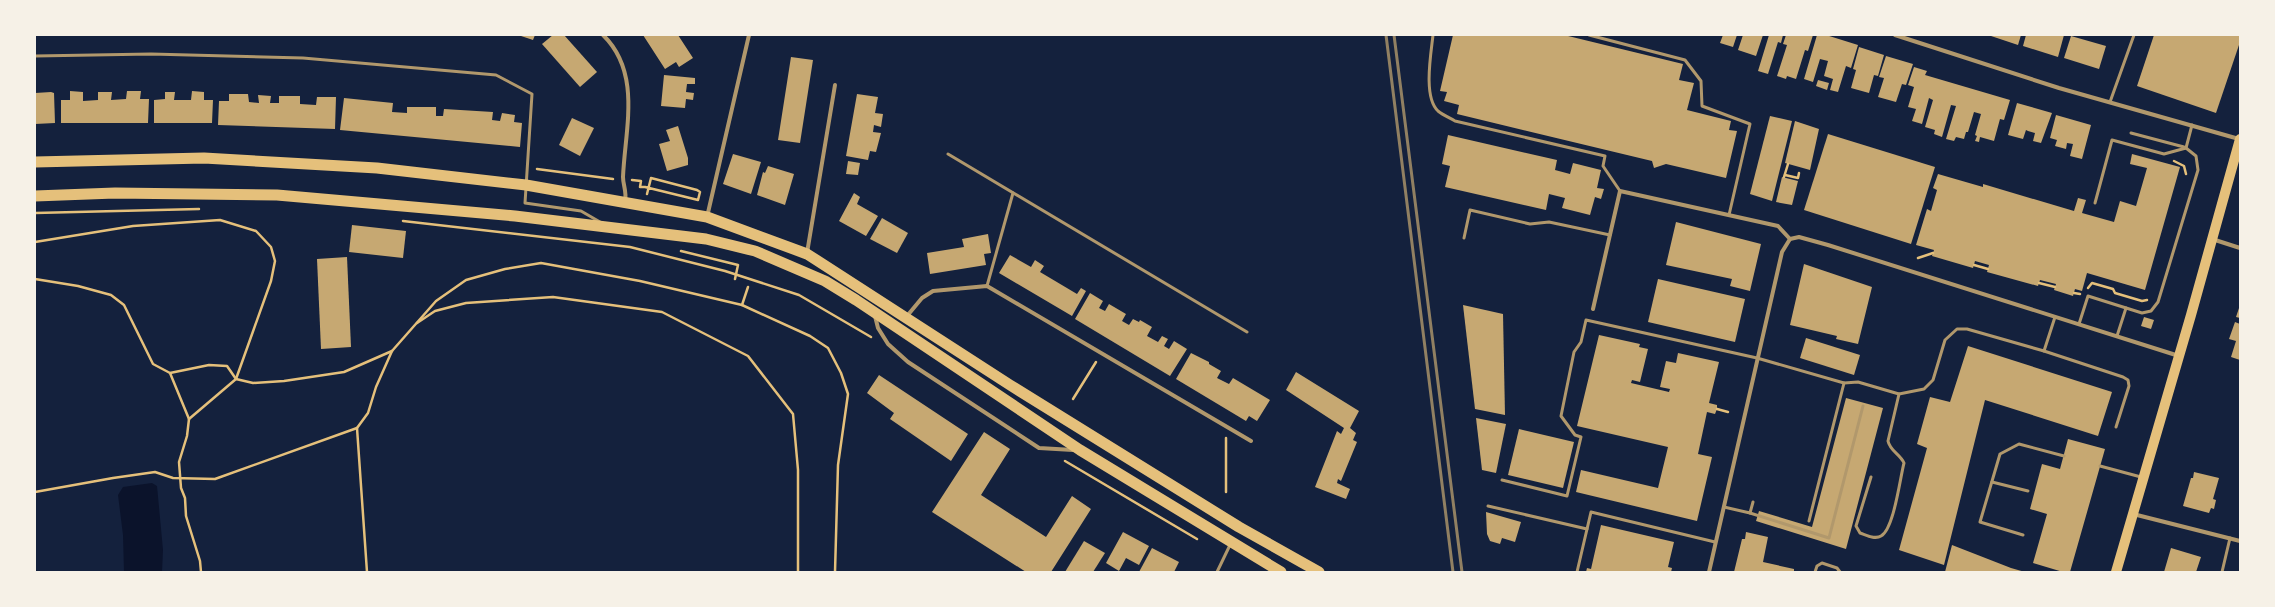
<svg xmlns="http://www.w3.org/2000/svg" width="2275" height="607" viewBox="0 0 2275 607" font-family="Helvetica,sans-serif">
	<rect width="100%" height="100%" fill="#14213d"/>
	<polygon fill="#0b132b" points="152,483 157,486 163,550 162,572 124,572 123,535 118,495 123,487"/>
	<g fill="#c6a872">
		<polygon points="518,35 535,35 533,40"/>
		<polygon points="553,35 564,35 597,72 580,87 542,44"/>
		<polygon points="643,35 678,35 693,58 679,67 676,62 665,69"/>
		<polygon points="1453,35 1564,35 1683,64 1679,80 1694,83 1687,110 1731,121 1729,130 1737,131 1726,178 1666,164 1654,168 1652,161 1457,114 1459,105 1444,101 1447,92 1440,91"/>
		<polygon points="1723,35 1737,35 1733,47 1720,43"/>
		<polygon points="1743,35 1763,35 1756,56 1738,50"/>
		<polygon points="1769,35 1783,35 1781,43 1778,42 1768,74 1758,71"/>
		<polygon points="1786,35 1813,35 1808,51 1805,50 1796,79 1787,76 1786,79 1777,76 1787,45 1783,44"/>
		<polygon points="1817,35 1826,35 1858,45 1851,68 1846,66 1838,92 1830,90 1833,79 1824,76 1828,61 1820,59 1813,82 1804,79"/>
		<polygon points="1988,35 2021,35 2018,45"/>
		<polygon points="2026,35 2064,35 2058,57 2023,46"/>
		<polygon points="2154,35 2240,35 2240,42 2216,113 2137,86"/>
		<polygon points="2071,36 2106,46 2099,69 2064,58"/>
		<polygon points="1859,47 1884,55 1878,76 1874,75 1869,93 1851,88 1856,70 1853,69"/>
		<polygon points="1886,56 1913,64 1906,85 1902,84 1896,102 1878,97 1884,78 1879,77"/>
		<polygon points="791,57 813,60 800,143 778,140"/>
		<polygon points="1914,67 1927,71 1925,75 2010,100 2004,120 2000,119 1994,141 1980,137 1979,142 1975,141 1977,136 1975,135 1981,114 1974,112 1968,132 1966,132 1964,139 1956,137 1954,141 1946,139 1956,106 1951,105 1942,137 1934,134 1935,130 1925,127 1933,100 1929,98 1922,124 1912,121 1916,109 1908,107 1914,87 1908,85"/>
		<polygon points="664,75 695,78 695,84 687,84 686,92 694,93 693,100 686,99 685,108 661,106"/>
		<polygon points="1818,80 1829,83 1827,90 1816,86"/>
		<polygon points="70,91 83,92 83,101 98,100 98,92 112,92 111,100 126,99 127,91 141,91 140,99 149,99 148,123 61,123 61,100 70,100"/>
		<polygon points="192,91 204,92 204,100 213,100 212,123 154,123 154,100 165,99 165,92 175,92 174,100 191,100"/>
		<polygon points="51,92 54,93 55,123 35,124 35,93"/>
		<polygon points="229,94 248,94 249,102 259,103 258,95 271,96 270,103 279,103 279,96 300,96 300,104 316,105 317,97 336,97 335,129 218,125 219,101 229,101"/>
		<polygon points="857,94 878,97 875,113 883,114 881,127 874,125 873,132 881,133 876,152 870,151 868,160 846,156"/>
		<polygon points="344,98 393,103 392,112 407,113 407,107 436,107 436,116 443,116 444,109 493,112 492,120 500,121 502,113 515,115 514,122 522,123 520,147 340,130"/>
		<polygon points="2017,103 2052,113 2041,143 2033,141 2035,133 2028,131 2026,130 2023,139 2008,135"/>
		<polygon points="2056,115 2091,125 2082,159 2070,156 2073,144 2067,143 2066,149 2055,146 2057,140 2050,138"/>
		<polygon points="1770,116 1792,121 1772,201 1750,194"/>
		<polygon points="572,118 594,128 580,156 559,145"/>
		<polygon points="1795,121 1819,129 1810,170 1785,163"/>
		<polygon points="678,126 688,158 688,165 667,171 659,144 670,141 666,130"/>
		<polygon points="1828,134 1935,167 1911,244 1804,210"/>
		<polygon points="1448,135 1557,160 1555,170 1570,174 1573,163 1601,170 1597,188 1604,189 1601,199 1595,197 1590,215 1562,208 1565,198 1549,194 1546,210 1445,187 1450,166 1442,164"/>
		<polygon points="733,154 761,162 751,194 723,184"/>
		<polygon points="2132,154 2180,167 2145,290 2087,273 2082,291 2075,289 2073,296 2054,290 2056,284 2040,280 2038,286 1987,272 1989,265 1975,261 1973,268 1932,256 1934,250 1916,245 1927,209 1931,211 1937,190 1933,188 1938,174 1983,187 1983,184 2074,211 2078,198 2086,200 2082,213 2114,222 2120,201 2136,206 2147,168 2130,164"/>
		<polygon points="848,161 860,163 858,175 846,174"/>
		<polygon points="768,166 794,174 785,205 757,195 763,172 765,173"/>
		<polygon points="1782,177 1798,181 1792,205 1776,202"/>
		<polygon points="854,193 860,197 857,204 878,216 866,236 839,221"/>
		<polygon points="882,218 908,233 897,253 870,239"/>
		<polygon points="1676,222 1761,244 1750,291 1730,286 1732,279 1666,265"/>
		<polygon points="352,225 406,231 403,258 349,252"/>
		<polygon points="988,234 991,253 984,254 986,265 930,274 927,253 964,247 962,239"/>
		<polygon points="1010,255 1031,267 1035,260 1044,266 1040,272 1077,294 1081,288 1086,291 1072,316 999,273"/>
		<polygon points="347,257 351,347 321,349 317,259"/>
		<polygon points="1804,264 1872,287 1858,344 1836,339 1837,336 1790,325"/>
		<polygon points="1658,279 1745,299 1735,342 1648,322"/>
		<polygon points="1090,293 1103,301 1099,308 1105,311 1109,304 1126,314 1122,321 1129,325 1133,319 1139,322 1140,320 1152,327 1147,336 1158,342 1162,336 1168,339 1164,346 1169,349 1174,341 1187,349 1170,376 1075,319"/>
		<polygon points="1463,305 1503,314 1505,415 1475,409"/>
		<polygon points="2240,305 2240,318 2236,317"/>
		<polygon points="2144,317 2154,320 2151,329 2141,326"/>
		<polygon points="2235,322 2240,324 2240,360 2231,357 2236,341 2229,339"/>
		<polygon points="1599,335 1640,344 1639,347 1648,349 1640,382 1632,380 1631,383 1669,392 1670,389 1660,387 1666,361 1676,363 1678,353 1719,362 1709,403 1717,405 1717,409 1715,414 1707,412 1698,454 1712,457 1697,521 1576,492 1581,470 1658,488 1668,447 1577,426"/>
		<polygon points="1806,338 1860,355 1854,375 1800,358"/>
		<polygon points="1968,346 2112,392 2098,436 1985,400 1944,565 1899,550 1927,448 1917,444 1930,397 1950,402"/>
		<polygon points="1191,353 1209,362 1209,364 1221,371 1217,378 1229,384 1233,378 1270,400 1257,421 1249,416 1246,421 1176,379"/>
		<polygon points="1296,372 1359,411 1350,428 1356,433 1353,440 1357,442 1341,481 1338,479 1337,483 1350,489 1346,499 1315,487 1337,431 1341,434 1344,428 1286,390"/>
		<polygon points="879,375 968,434 951,461 890,419 894,413 867,393"/>
		<polygon points="1846,398 1883,408 1846,549 1756,521 1759,511 1812,527"/>
		<polygon points="1476,418 1506,424 1496,473 1482,470"/>
		<polygon points="1519,429 1574,442 1563,488 1508,475"/>
		<polygon points="984,432 1010,449 981,495 1046,537 1072,496 1091,509 1051,572 1026,572 932,512"/>
		<polygon points="2068,439 2105,449 2070,572 2063,572 2033,563 2047,514 2030,509 2042,464 2060,469"/>
		<polygon points="2194,472 2219,478 2213,499 2216,500 2214,509 2211,508 2209,513 2183,506 2191,478 2193,478"/>
		<polygon points="1486,512 1521,522 1515,542 1502,538 1500,544 1490,541 1487,534"/>
		<polygon points="1601,525 1674,542 1668,567 1672,568 1671,572 1586,572 1587,568 1591,569"/>
		<polygon points="1123,532 1149,546 1139,565 1126,558 1119,571 1106,563"/>
		<polygon points="1746,532 1768,537 1763,562 1794,569 1794,572 1734,572 1742,539 1745,539"/>
		<polygon points="1084,541 1105,553 1093,572 1065,572"/>
		<polygon points="1952,545 2011,568 2025,572 1945,572"/>
		<polygon points="1152,548 1179,562 1174,572 1139,572"/>
		<polygon points="2171,548 2201,557 2196,572 2164,572"/>
	</g>
	<g fill="none" stroke-linecap="round" stroke-linejoin="round">
		<g stroke="#e5c07b" stroke-width="2.5">
			<polyline points="2174,161 2184,166 2186,174"/>
			<polyline points="537,169 613,179"/>
			<polyline points="1785,175 1798,178 1799,173"/>
			<polyline points="1784,177 1788,164"/>
			<polyline points="632,180 641,181 640,187 645,187 694,199 698,200 700,192 697,190 651,178 647,194"/>
			<polyline points="35,213 199,209"/>
			<polyline points="403,221 630,247 725,271 799,295 871,337"/>
			<polyline points="35,242 133,226 220,220 256,231 271,247 275,261 271,281 236,379 189,419"/>
			<polyline points="681,251 738,265 735,279"/>
			<polyline points="1918,258 1933,253"/>
			<polyline points="1974,265 1988,269"/>
			<polyline points="35,279 78,286 111,295 124,305 153,364 170,373 189,419 187,436 179,462 181,488 185,498 186,516 200,561 201,572"/>
			<polyline points="2039,283 2055,287"/>
			<polyline points="2088,288 2092,283 2113,289 2115,293 2142,301 2147,300"/>
			<polyline points="2074,293 2080,294"/>
			<polyline points="742,305 748,287"/>
			<polyline points="417,323 435,311 466,303 553,297 662,312 748,356 793,414 798,470 798,572"/>
			<polyline points="170,373 209,365 227,366 236,379 253,383 284,381 344,372 392,351"/>
			<polyline points="1073,399 1096,362"/>
			<polyline points="1717,409 1728,412"/>
			<polyline points="1065,461 1197,539"/>
			<polyline points="35,492 113,478 155,472 173,478 215,479 357,428"/>
			<polyline points="1226,492 1226,438"/>
			<polyline points="367,572 357,428 368,413 376,387 392,351 436,301 466,280 505,269 541,263 640,281 742,305 810,336 828,348 841,373 848,394 838,465 835,572"/>
		</g>
		<g stroke="#b1986c" stroke-width="3">
			<path d="M 1433,35 C 1431,54 1423,97 1438,111 C 1443,115 1450,118 1455,121 L 1605,156 L 1603,166 L 1620,191"/>
			<polyline points="1589,35 1685,60 1701,81 1702,106 1750,124 1729,215"/>
			<polyline points="35,56 151,54 303,58 496,75 532,94 525,203 581,211 600,222"/>
			<polyline points="2110,102 2134,35"/>
			<polyline points="2131,133 2184,147"/>
			<polyline points="948,154 1247,332"/>
			<polyline points="2095,203 2112,140 2164,154 2186,148"/>
			<polyline points="1464,238 1470,210 1530,224 1549,222 1610,235"/>
			<polyline points="987,286 1013,193"/>
			<polyline points="2079,324 2088,296 2142,313 2151,311 2158,302 2198,170 2196,156 2186,148 2192,125"/>
			<polyline points="2117,336 2126,308"/>
			<polyline points="2044,351 2123,377 2128,380 2129,386 2116,427"/>
			<polyline points="2100,466 2141,477"/>
			<path d="M 1871,477 L 1856,526 L 1860,533 C 1866,535 1875,540 1881,536 C 1894,529 1900,478 1904,463 C 1900,454 1890,451 1888,441 L 1899,394"/>
			<polyline points="1502,480 1567,496 1581,437 1575,435 1561,416 1574,352 1581,342 1586,320 1757,358 1844,383 1858,382 1899,394 1924,389 1933,380 1945,340 1957,329 1967,329 2044,351 2055,317"/>
			<polyline points="1992,482 2028,491"/>
			<polyline points="1488,506 1587,529"/>
			<polyline points="1724,507 1750,513 1753,502"/>
			<polyline points="1750,513 1829,538 1863,406"/>
			<polyline points="1809,521 1844,383"/>
			<polyline points="2023,535 1980,522 2000,454 2019,444 2064,456"/>
			<polyline points="1217,572 1230,545"/>
			<polyline points="1577,572 1591,512 1715,542"/>
			<polyline points="1815,572 1817,566 1822,563 1837,568 1840,572"/>
			<polyline points="2222,572 2230,538"/>
		</g>
		<g stroke="#b1986c" stroke-width="4">
			<path d="M 603,35 C 642,73 625,129 623,177 C 623,185 627,192 625,201"/>
			<polyline points="1895,35 2059,88 2239,139"/>
			<polyline points="707,217 749,35"/>
			<polyline points="2212,239 2240,248"/>
			<polyline points="807,253 835,85"/>
			<polyline points="1593,309 1620,191 1778,226 1790,239"/>
			<polyline points="875,316 878,328 888,344 908,362 1039,448 1073,450"/>
			<polyline points="907,316 922,298 933,291 987,286 1251,441"/>
			<polyline points="2133,514 2240,541"/>
			<polyline points="1709,572 1782,252 1790,239 1799,237 1828,245 2179,356"/>
		</g>
		<polyline stroke="#e5c07b" stroke-width="10" points="2116,572 2191,315 2240,139"/>
		<g stroke="#e5c07b" stroke-width="11">
			<polyline points="35,162 204,158 377,168 526,185 707,217 807,254 1010,385 1239,527 1319,572"/>
			<polyline points="35,196 115,193 277,195 515,216 706,239 755,251 825,281 856,300 1080,450 1281,572"/>
		</g>
		<g stroke="#918062" stroke-width="3">
			<polyline points="1386,35 1453,572"/>
			<polyline points="1394,35 1462,572"/>
		</g>
	</g>
	<rect width="2275" height="607" fill="none" stroke="#f6f1e7" stroke-width="72"/>
</svg>
